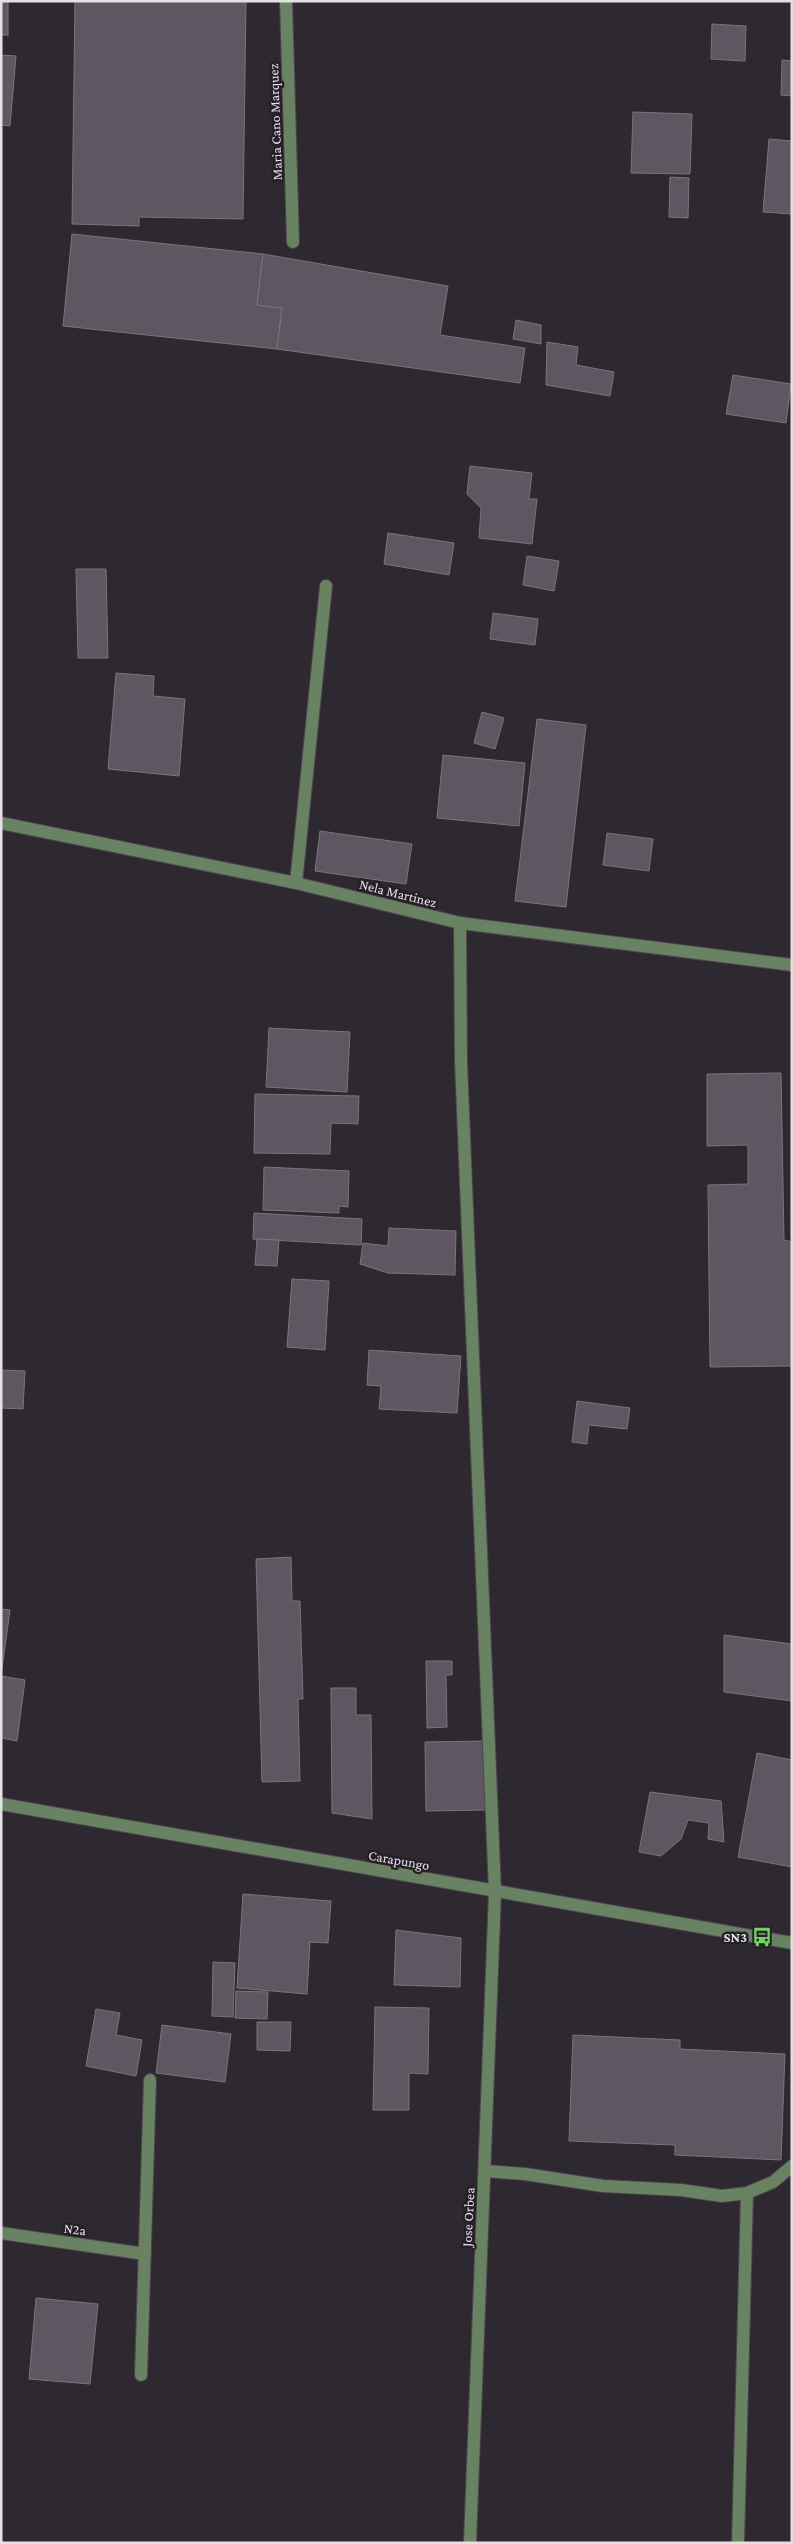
<svg xmlns="http://www.w3.org/2000/svg" width="793" height="2544" viewBox="0 0 793 2544" font-family="'Crimson Pro',serif">
	<rect width="100%" height="100%" fill="#2e2831"/>
	<g fill="#5e5761" stroke="#7b747e">
		<rect x="1" y="1" width="7" height="34"/>
		<polygon points="75,1 246,1 243,219 139,217 139,226 72,224"/>
		<polygon points="712,24 746,26 745,61 711,59"/>
		<polygon points="1,55 16,56 10,126 1,125"/>
		<polygon points="782,60 792,61 792,96 781,95"/>
		<polygon points="633,112 692,114 690,174 631,173"/>
		<polygon points="769,139 792,141 792,214 763,212"/>
		<polygon points="670,177 689,178 688,218 669,217"/>
		<polygon points="72,234 263,254 257,305 282,308 277,349 63,326"/>
		<polygon points="263,254 448,286 440,335 525,348 520,383 277,349 282,308 257,305"/>
		<polygon points="516,320 541,325 541,344 513,339"/>
		<polygon points="547,342 578,347 576,365 614,372 610,396 546,385"/>
		<polygon points="733,375 791,384 786,423 726,414"/>
		<polygon points="470,466 532,473 529,499 537,499 532,544 479,538 481,508 467,494"/>
		<polygon points="388,533 454,543 449,575 384,564"/>
		<polygon points="527,556 559,561 554,591 523,585"/>
		<polygon points="76,569 106,569 108,658 78,658"/>
		<polygon points="493,613 538,619 535,645 490,639"/>
		<polygon points="116,673 154,676 153,696 185,699 179,776 108,769"/>
		<polygon points="482,712 504,718 495,749 474,743"/>
		<polygon points="537,719 586,725 566,907 515,901"/>
		<polygon points="443,755 525,763 519,826 437,818"/>
		<polygon points="320,831 412,844 406,884 315,871"/>
		<polygon points="607,833 653,839 649,871 603,865"/>
		<polygon points="269,1028 350,1032 347,1092 266,1087"/>
		<polygon points="781,1073 784,1240 792,1242 792,1366 710,1367 708,1185 748,1184 748,1145 707,1146 707,1074"/>
		<polygon points="255,1094 359,1096 358,1124 331,1123 330,1154 254,1153"/>
		<polygon points="264,1167 349,1171 348,1207 339,1206 339,1213 263,1210"/>
		<polygon points="254,1213 362,1219 361,1245 253,1239"/>
		<polygon points="389,1228 456,1231 455,1275 388,1273 360,1264 363,1243 388,1246"/>
		<polygon points="257,1239 279,1240 277,1266 255,1265"/>
		<polygon points="292,1279 329,1281 325,1350 287,1347"/>
		<polygon points="369,1350 461,1356 457,1413 379,1409 381,1386 367,1385"/>
		<polygon points="1,1370 25,1371 23,1409 1,1408"/>
		<polygon points="577,1401 630,1408 627,1429 589,1425 587,1444 572,1442"/>
		<polygon points="291,1557 292,1601 300,1601 303,1699 298,1699 300,1781 262,1782 256,1559"/>
		<polygon points="1,1609 10,1610 1,1676"/>
		<polygon points="724,1635 792,1644 792,1701 724,1692"/>
		<polygon points="426,1661 452,1661 452,1675 446,1675 447,1727 427,1728"/>
		<polygon points="1,1676 25,1680 17,1741 1,1738"/>
		<polygon points="331,1688 356,1688 356,1715 371,1715 372,1819 332,1813"/>
		<polygon points="484,1741 485,1810 426,1811 425,1742"/>
		<polygon points="757,1753 792,1760 792,1867 738,1857"/>
		<polygon points="650,1792 721,1801 724,1842 708,1839 709,1823 688,1820 681,1839 661,1856 639,1852"/>
		<polygon points="243,1894 331,1901 328,1943 310,1942 307,1994 237,1988"/>
		<polygon points="396,1930 461,1938 460,1987 394,1985"/>
		<polygon points="213,1962 235,1963 233,2017 212,2016"/>
		<polygon points="236,1991 268,1992 267,2019 235,2018"/>
		<polygon points="375,2007 429,2008 428,2074 409,2073 409,2110 373,2110"/>
		<polygon points="96,2009 120,2013 116,2035 142,2040 136,2076 86,2066"/>
		<polygon points="257,2022 291,2022 290,2051 257,2050"/>
		<polygon points="162,2025 231,2034 225,2082 156,2073"/>
		<polygon points="573,2035 680,2040 680,2049 785,2054 781,2160 675,2155 675,2145 569,2141"/>
		<polygon points="36,2298 98,2304 90,2384 29,2379"/>
	</g>
	<g fill="none" stroke-linecap="round" stroke-linejoin="round">
		<defs>
			<g id="minor">
				<polyline points="286,1 293,242"/>
				<polyline points="1,823 296,883 460,923 792,965"/>
				<polyline points="296,883 326,586"/>
				<polyline points="460,923 461,1062 495,1892 470,2543"/>
				<polyline points="1,1804 792,1943"/>
				<polyline points="485,2171 525,2174 603,2186 681,2190 722,2196 747,2193 773,2182 792,2166"/>
				<polyline points="1,2233 145,2254"/>
				<polyline points="141,2375 150,2080"/>
				<polyline points="738,2543 747,2193"/>
			</g>
		</defs>
		<use href="#minor" stroke="#4b454e" stroke-width="14"/>
		<use href="#minor" stroke="#688262" stroke-width="12"/>
	</g>
	<defs>
		<symbol id="bus-bare" viewBox="-9 -9 18 18"><path d="M-5-6H5V4H4V6H2V4H-2V6H-4V4H-5ZM-3.5-4V0h7V-4ZM-3.5 1.2v1.5H-2V1.2ZM2 1.2v1.5H3.5V1.2Z" fill="#72d25d" stroke="#251f27" stroke-width="2.5" paint-order="stroke"/></symbol>
	</defs>
	<g fill-rule="evenodd">
		<use href="#bus-bare" x="748" y="1923" width="28" height="28"/>
	</g>
	<g text-anchor="middle" dominant-baseline="central" stroke-width="5" stroke-linejoin="round" paint-order="stroke">
		<g font-size="14" fill="#e4e0e5" stroke="#251f27">
			<text transform="translate(275 122) rotate(-92)">Maria Cano Marquez</text>
			<text transform="translate(398 893) rotate(14)">Nela Martinez</text>
			<text transform="translate(399 1860) rotate(10)">Carapungo</text>
			<text transform="translate(468 2217) rotate(-87)">Jose Orbea</text>
			<text transform="translate(75 2229) rotate(8)">N2a</text>
		</g>
		<g font-size="14" font-weight="bold" fill="#e4e0e5" stroke="#251f27" text-anchor="end">
			<text x="747" y="1937">SN3</text>
		</g>
	</g>
	<rect width="793" height="2544" fill="none" stroke="#e4e0e5" stroke-width="5"/>
</svg>
